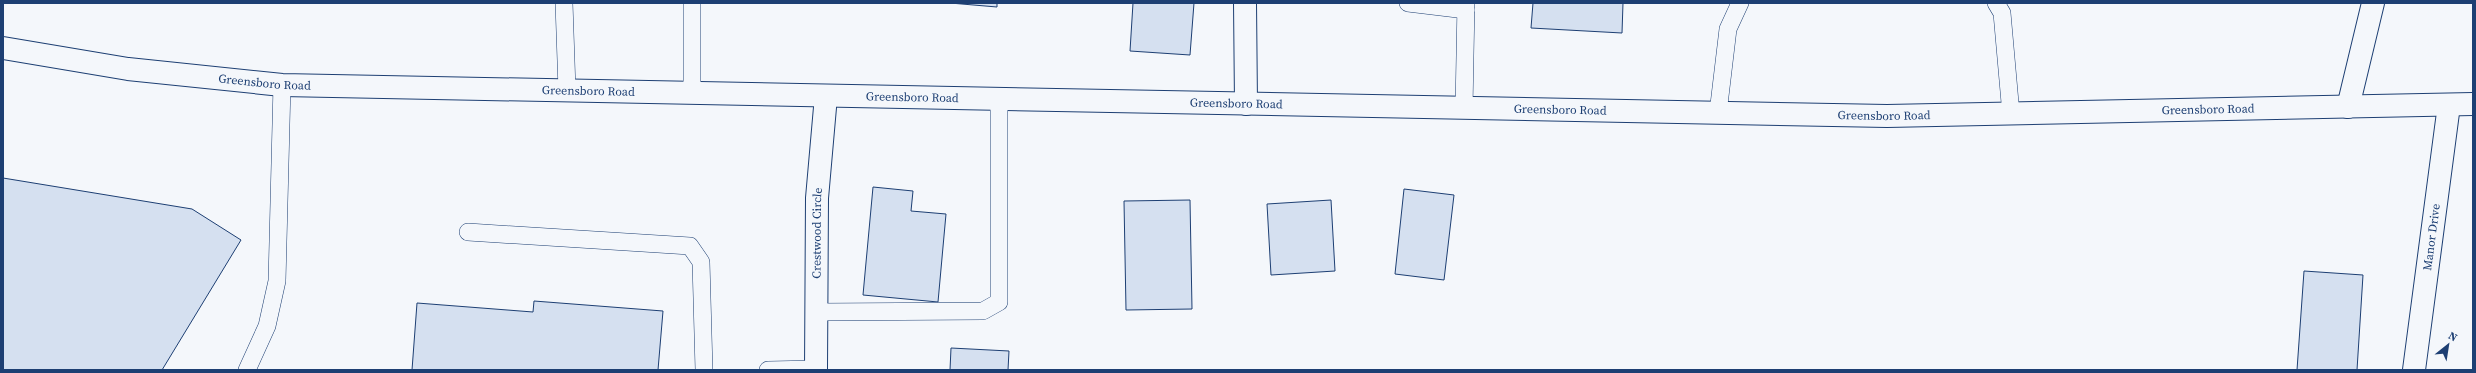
<svg xmlns="http://www.w3.org/2000/svg" width="2476" height="373" viewBox="0 0 2476 373" font-family="'Source Serif 4',serif">
	<rect width="100%" height="100%" fill="#f4f7fb"/>
	<g fill="#d5e0f0" stroke="#1d3f73">
		<polygon points="950,3 997,3 997,7"/>
		<polygon points="1133,3 1194,3 1190,55 1130,51"/>
		<polygon points="1533,3 1623,3 1622,33 1531,28"/>
		<polygon points="3,178 192,209 241,240 162,370 3,370"/>
		<polygon points="873,187 913,191 911,211 946,214 938,302 863,295"/>
		<polygon points="1404,189 1454,195 1444,280 1395,274"/>
		<polygon points="1190,200 1192,309 1126,310 1124,201"/>
		<polygon points="1331,200 1335,271 1271,275 1267,204"/>
		<polygon points="2304,271 2363,275 2357,370 2297,370"/>
		<polygon points="534,301 663,311 658,370 412,370 417,303 533,312"/>
		<polygon points="951,348 1009,351 1008,370 950,370"/>
	</g>
	<g fill="none" stroke-linecap="round" stroke-linejoin="round">
		<defs>
			<g id="lane">
				<polyline points="564,3 567,90"/>
				<polyline points="692,3 692,93"/>
				<polyline points="1408,3 1466,10"/>
				<polyline points="1996,3 2002,13 2011,114"/>
				<polyline points="1464,108 1466,3"/>
				<polyline points="1718,113 1728,29 1740,3"/>
				<polyline points="468,232 690,246 701,262 704,370"/>
				<polyline points="817,312 983,311 999,302 999,99"/>
				<polyline points="247,370 267,326 277,281 282,85"/>
				<polyline points="768,370 816,369"/>
			</g>
			<g id="street">
				<polyline points="1245,3 1246,104"/>
				<polyline points="2348,107 2373,3"/>
				<path id="s1" d="M 816,370 L 817,198 L 826,96"/>
			</g>
			<g id="secondary">
				<path id="s2" d="M 3,48 L 128,69 L 282,85 L 1887,116 L 2473,104"/>
				<path id="s3" d="M 2414,370 L 2449,105"/>
			</g>
		</defs>
		<use href="#lane" stroke="#1d3f73" stroke-width="18"/>
		<use href="#street" stroke="#1d3f73" stroke-width="24"/>
		<use href="#secondary" stroke="#1d3f73" stroke-width="24"/>
		<use href="#lane" stroke="#f4f7fb" stroke-width="17"/>
		<use href="#street" stroke="#f4f7fb" stroke-width="22"/>
		<use href="#secondary" stroke="#f4f7fb" stroke-width="22"/>
	</g>
	<g text-anchor="middle" dominant-baseline="central" stroke-width="3" stroke-linejoin="round" paint-order="stroke">
		<g font-size="12" fill="#1d3f73" stroke="#f4f7fb">
			<text stroke="none"><textPath href="#s2" startOffset="264">Greensboro Road</textPath></text>
			<text stroke="none"><textPath href="#s2" startOffset="588">Greensboro Road</textPath></text>
			<text stroke="none"><textPath href="#s2" startOffset="912">Greensboro Road</textPath></text>
			<text stroke="none"><textPath href="#s2" startOffset="1236">Greensboro Road</textPath></text>
			<text stroke="none"><textPath href="#s2" startOffset="1560">Greensboro Road</textPath></text>
			<text stroke="none"><textPath href="#s2" startOffset="2208">Greensboro Road</textPath></text>
			<text stroke="none"><textPath href="#s2" startOffset="1884">Greensboro Road</textPath></text>
			<text stroke="none"><textPath href="#s1" startOffset="137">Crestwood Circle</textPath></text>
			<text stroke="none"><textPath href="#s3" startOffset="134">Manor Drive</textPath></text>
		</g>
	</g>
	<rect width="2476" height="373" fill="none" stroke="#1d3f73" stroke-width="8"/>
	<g transform="translate(2448 345) rotate(30)" stroke="#f4f7fb" stroke-width="3" paint-order="stroke">
	<path d="M0-3L7 15L0 10L-7 15Z" fill="#1d3f73"/>
	<text y="-6" font-size="11" font-weight="bold" text-anchor="middle" fill="#1d3f73">N</text>
	</g>
</svg>
